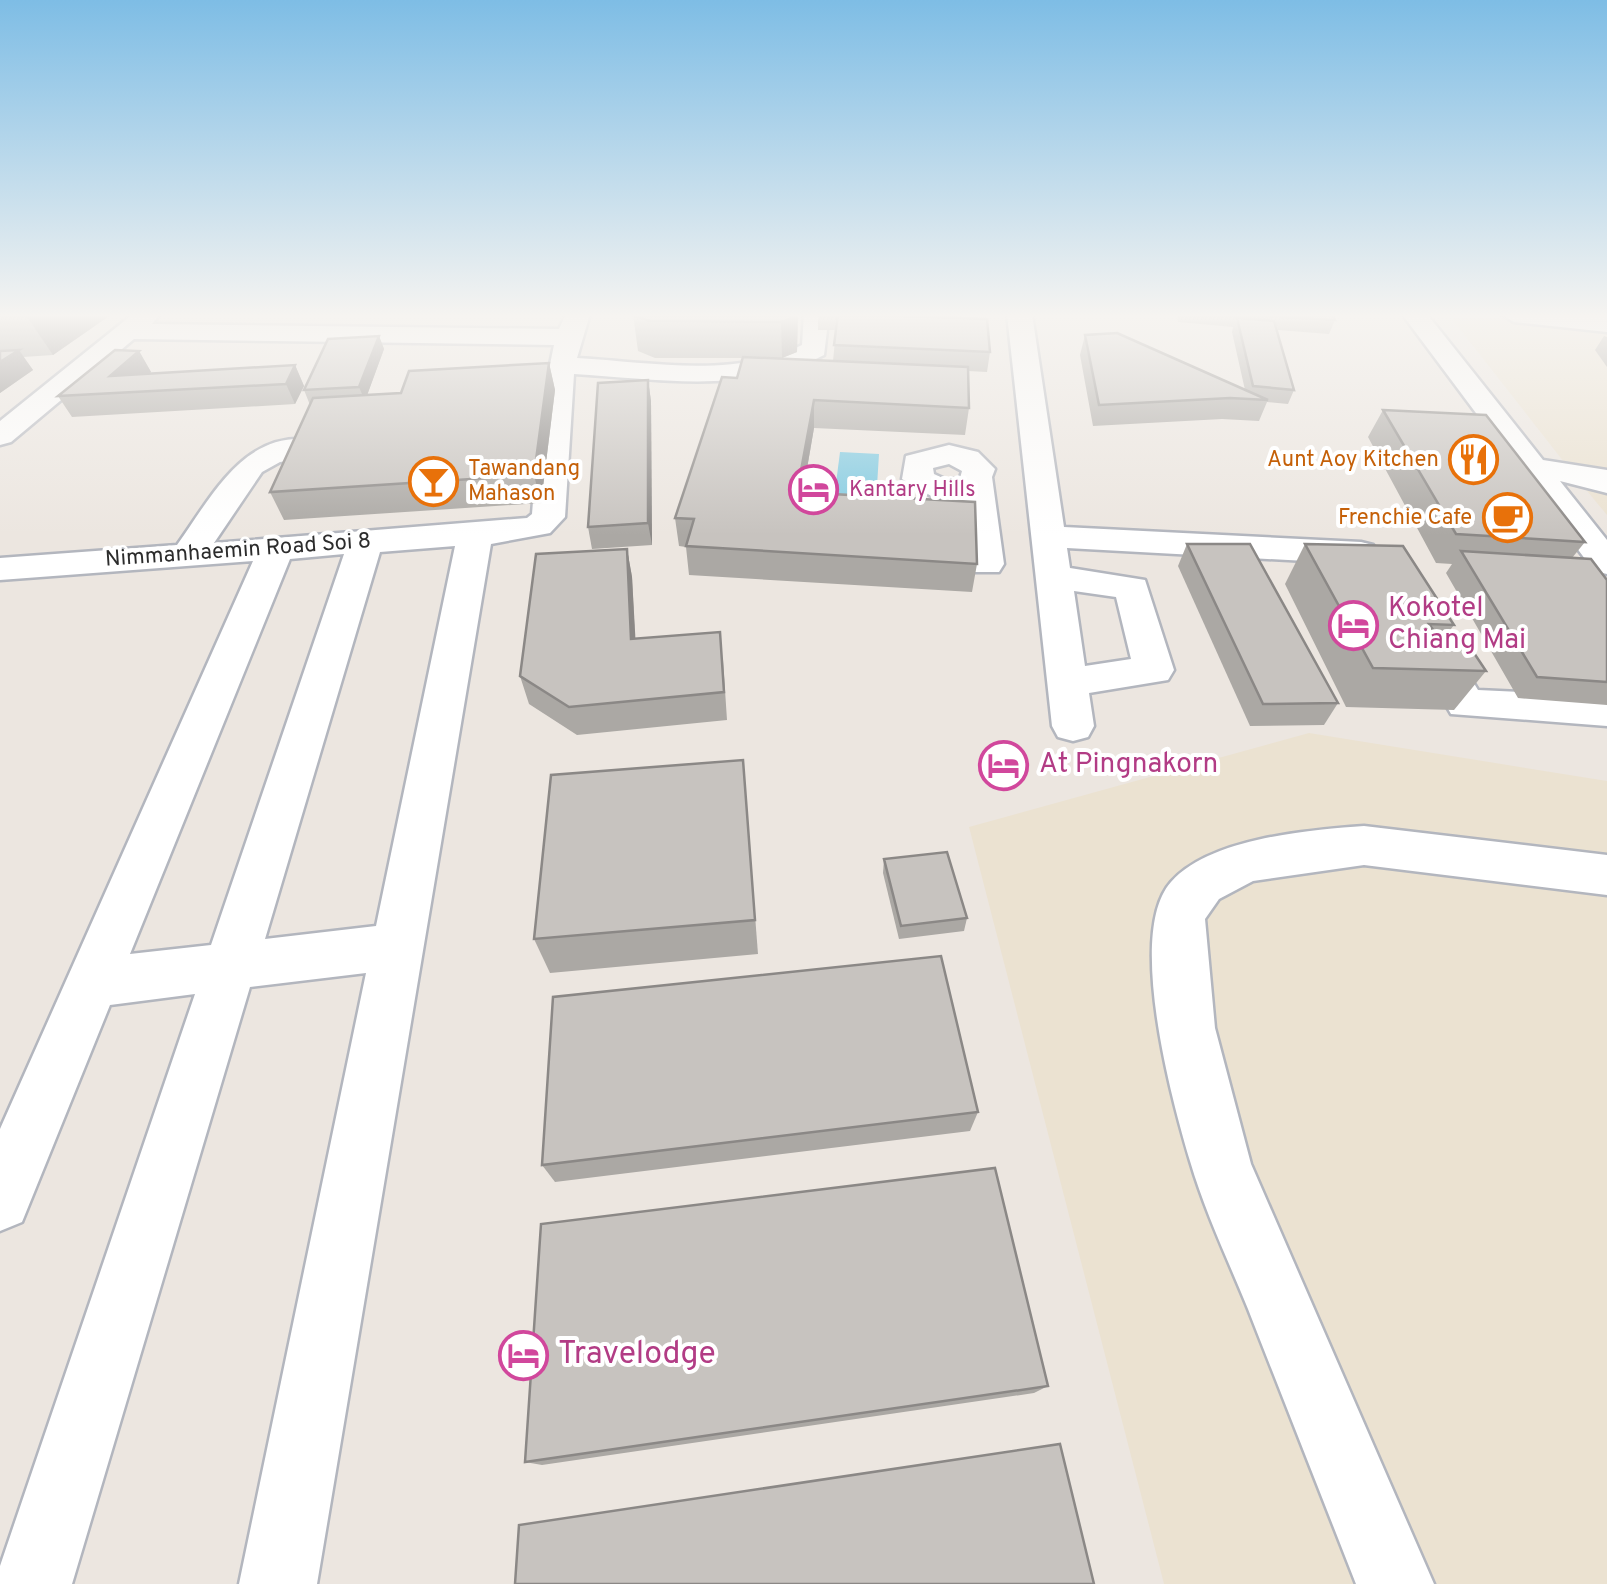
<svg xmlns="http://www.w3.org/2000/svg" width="1607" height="1584" viewBox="0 0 1607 1584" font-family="Overpass,sans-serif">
	<rect width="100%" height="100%" fill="#ece6e0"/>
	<g fill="#ebe2d1">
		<polygon points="1448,314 1607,314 1607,515 1578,480"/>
		<polygon points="1309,733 1607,781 1607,1584 1164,1584 969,827"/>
	</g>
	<polygon fill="#7fcae1" points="840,452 879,454 876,502 834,499"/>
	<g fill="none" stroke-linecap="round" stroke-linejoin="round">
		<defs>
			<g id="minor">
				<path d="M 133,314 L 160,314 L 152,324 L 559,329 L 566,314 L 590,314 L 577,358 C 651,362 733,379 802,345 L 804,314 L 829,314 L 824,355 C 746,395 659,379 574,374 L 565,517 L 550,533 L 491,544 L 317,1584 L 239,1584 L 366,973 L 250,987 L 72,1584 L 0,1584 L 0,1566 L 195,994 L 110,1005 L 22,1222 L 0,1231 L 0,1129 L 253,561 L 0,580 L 0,558 L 177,545 C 215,492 247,423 326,442 L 330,449 L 326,456 L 280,462 L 262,472 L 214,543 L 527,518 L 532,514 L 540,413 L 554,345 L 134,339 L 11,442 L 0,445 L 0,421 ZM 455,546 L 376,926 L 265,939 L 380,552 ZM 344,554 L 211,945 L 130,954 L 290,559 Z"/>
				<path d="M 1007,314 L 1032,314 L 1064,527 L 1361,542 L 1373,545 L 1379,553 L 1373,561 L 1361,564 L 1067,548 L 1070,568 L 1145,580 L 1174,670 L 1168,680 L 1089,693 L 1094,726 L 1088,737 L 1073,741 L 1058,737 L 1052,726 ZM 1074,591 L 1116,597 L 1131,659 L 1085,666 Z"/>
				<polygon points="1402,314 1427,314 1543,460 1607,470 1607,493 1560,481 1607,540 1607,574 1594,571"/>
				<polygon points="1501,314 1607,316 1607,332 1514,322"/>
				<path d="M 949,445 L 978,452 L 995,469 L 992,477 L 1004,564 L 999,572 L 973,572 L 968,564 L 963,496 L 933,497 L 902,479 L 906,456 ZM 949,464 L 962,471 L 960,478 L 947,480 L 934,474 L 933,468 Z"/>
				<polygon points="1433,635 1447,639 1478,690 1607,696 1607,726 1451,714 1413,648 1419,639"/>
				<path d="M 1364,826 L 1607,855 L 1607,895 L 1364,865 L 1253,881 L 1219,899 L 1205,919 L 1215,1028 L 1251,1164 L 1434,1584 L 1356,1584 C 1320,1492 1284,1401 1248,1309 C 1228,1260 1205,1212 1190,1161 C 1172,1101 1126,932 1171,882 C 1210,838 1309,830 1364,826 Z"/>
			</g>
		</defs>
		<use href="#minor" stroke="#b3b6be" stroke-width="5"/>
		<use href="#minor" fill="#fff" fill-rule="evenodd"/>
	</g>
	<g fill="#aba8a4">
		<polygon points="0,314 112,314 53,355 23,357 33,370 0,393"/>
		<polygon points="633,314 798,314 797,352 782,358 833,361 836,330 818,330 818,314 874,314 990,352 987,372 968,371 969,408 965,435 814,428 803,492 977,564 972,592 689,575 686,547 679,546 675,518 737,378 743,358 655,358 638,351"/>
		<polygon points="1177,314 1332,314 1335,320 1329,334 1278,330 1273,318 1271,321 1294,390 1288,404 1267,402 1259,421 1222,419 1093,426 1080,355 1085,335 1245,390 1232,332 1233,327 1178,322"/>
		<polygon points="379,336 384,349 367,395 401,393 549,363 555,390 541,503 284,520 270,492 310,405 304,390"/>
		<polygon points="1604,336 1607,337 1607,367 1595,350"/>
		<polygon points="139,351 151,372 148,374 295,365 304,386 295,404 72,417 58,396"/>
		<polygon points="648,380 651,401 652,545 592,549 588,527"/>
		<polygon points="1383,410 1585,542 1572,558 1607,580 1607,705 1518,698 1446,573 1452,564 1436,563 1368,437"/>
		<polygon points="1187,544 1338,703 1324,725 1250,726 1178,566"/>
		<polygon points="1305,544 1454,625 1444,638 1486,671 1454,710 1346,707 1285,584"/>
		<polygon points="627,549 632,577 635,638 723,660 727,720 577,735 529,704 520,676"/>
		<polygon points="743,760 758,954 550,973 534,939"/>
		<polygon points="884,859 967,918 964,931 899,939 883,873"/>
		<polygon points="978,1112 970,1131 555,1182 542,1165"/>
		<polygon points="1048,1386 1034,1393 542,1465 525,1462"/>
	</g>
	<g fill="#8b8886">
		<polygon points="25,314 112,314 53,355"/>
		<polygon points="798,314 797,352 782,358 781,322"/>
		<polygon points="379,336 384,349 365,401 359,387"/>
		<polygon points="19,350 33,370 0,393 0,362"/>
		<polygon points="139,351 151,372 128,392 110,376"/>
		<polygon points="549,363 555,390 541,503 534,475"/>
		<polygon points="295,365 304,386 295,404 286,384"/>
		<polygon points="648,380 651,401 652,545 648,523"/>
		<polygon points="814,400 814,428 798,520 797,492"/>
		<polygon points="627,549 632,577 637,667 631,639"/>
	</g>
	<g fill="#c7c3bf" stroke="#8b8886" stroke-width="2.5">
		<polygon points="633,314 797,314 797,316 781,322 650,321 633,315"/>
		<polygon points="838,314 987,319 990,352 834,345"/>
		<polygon points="1282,314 1332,314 1335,320 1283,317"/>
		<polygon points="1237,318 1274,321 1294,390 1253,386"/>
		<polygon points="1117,333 1268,400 1230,398 1099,405 1085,335"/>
		<polygon points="379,336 359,387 304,390 328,339"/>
		<polygon points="19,350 0,362 0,351"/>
		<polygon points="115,350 139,351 110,376 295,365 286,384 58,396"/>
		<polygon points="743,357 968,367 969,408 814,400 797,492 975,502 977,564 686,546 694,519 675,518 722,377 737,378"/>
		<polygon points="549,363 534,475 270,492 313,398 401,393 409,371"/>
		<polygon points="648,380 648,523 588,527 598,383"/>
		<polygon points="1383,410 1486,415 1585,542 1456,534"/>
		<polygon points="1187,544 1250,544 1338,703 1263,704"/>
		<polygon points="1305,544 1403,546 1454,625 1429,624 1438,637 1464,638 1486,671 1373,668"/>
		<polygon points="627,549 631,639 720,632 724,692 569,707 520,676 536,554"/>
		<polygon points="1461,551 1591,559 1607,580 1607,682 1537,677"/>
		<polygon points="743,760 755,920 534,939 551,775"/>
		<polygon points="947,852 967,918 901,926 884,859"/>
		<polygon points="941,956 978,1112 542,1165 553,997"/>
		<polygon points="995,1168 1048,1386 525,1462 541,1224"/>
		<polygon points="1060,1444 1094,1584 515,1584 519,1525"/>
	</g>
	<linearGradient id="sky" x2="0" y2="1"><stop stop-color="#7ebde5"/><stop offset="0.59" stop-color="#f6f4f1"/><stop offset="1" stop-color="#f6f4f1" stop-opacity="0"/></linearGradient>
	<rect width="1607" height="535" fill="url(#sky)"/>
	<defs>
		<symbol id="restaurant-ring" viewBox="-11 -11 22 22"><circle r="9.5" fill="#fff" stroke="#e8710a" stroke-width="1.5"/><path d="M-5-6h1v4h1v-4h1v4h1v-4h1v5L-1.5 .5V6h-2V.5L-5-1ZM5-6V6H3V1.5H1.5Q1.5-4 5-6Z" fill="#e8710a"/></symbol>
		<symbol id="bar-ring" viewBox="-11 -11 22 22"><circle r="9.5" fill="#fff" stroke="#e8710a" stroke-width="1.5"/><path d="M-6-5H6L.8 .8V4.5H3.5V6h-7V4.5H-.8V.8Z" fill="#e8710a"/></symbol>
		<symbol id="hotel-ring" viewBox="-11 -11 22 22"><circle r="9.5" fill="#fff" stroke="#d1479c" stroke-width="1.5"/><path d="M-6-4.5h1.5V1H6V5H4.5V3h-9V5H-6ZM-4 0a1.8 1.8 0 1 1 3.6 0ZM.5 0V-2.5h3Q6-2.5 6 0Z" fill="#d1479c"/></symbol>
		<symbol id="cafe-ring" viewBox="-11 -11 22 22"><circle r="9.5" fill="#fff" stroke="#e8710a" stroke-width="1.5"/><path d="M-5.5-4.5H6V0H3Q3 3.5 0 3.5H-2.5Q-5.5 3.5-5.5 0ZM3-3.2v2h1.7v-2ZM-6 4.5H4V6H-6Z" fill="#e8710a"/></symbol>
	</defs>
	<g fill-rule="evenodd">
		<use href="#restaurant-ring" x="1446" y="432" width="55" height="55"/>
		<use href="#bar-ring" x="406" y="454" width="55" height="55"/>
		<use href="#hotel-ring" x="786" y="462" width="55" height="55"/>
		<use href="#cafe-ring" x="1480" y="490" width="55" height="55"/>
		<use href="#hotel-ring" x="1326" y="598" width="55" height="55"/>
		<use href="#hotel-ring" x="976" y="738" width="55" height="55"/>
		<use href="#hotel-ring" x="496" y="1328" width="55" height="55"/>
	</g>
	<g text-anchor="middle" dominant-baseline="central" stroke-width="8" stroke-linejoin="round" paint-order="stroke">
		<g font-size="22" fill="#c56008" stroke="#fff" text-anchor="end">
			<text x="1439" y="460">Aunt Aoy Kitchen</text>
			<text x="468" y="469" text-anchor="start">Tawandang<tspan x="468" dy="25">Mahason</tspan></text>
			<text x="1472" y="518">Frenchie Cafe</text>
		</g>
		<g font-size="22" fill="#b23c85" stroke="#fff" text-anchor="start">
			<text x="849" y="490">Kantary Hills</text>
		</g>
		<g font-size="22" fill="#2c2c2c" stroke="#fff">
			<text transform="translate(238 551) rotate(-4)">Nimmanhaemin Road Soi 8</text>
		</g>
		<g font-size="28" fill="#b23c85" stroke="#fff" text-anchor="start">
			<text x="1388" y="609">Kokotel<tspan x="1388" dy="32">Chiang Mai</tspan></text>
			<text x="1039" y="765">At Pingnakorn</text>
		</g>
		<g font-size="32" fill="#b23c85" stroke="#fff" text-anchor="start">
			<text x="558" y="1355">Travelodge</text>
		</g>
	</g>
</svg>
